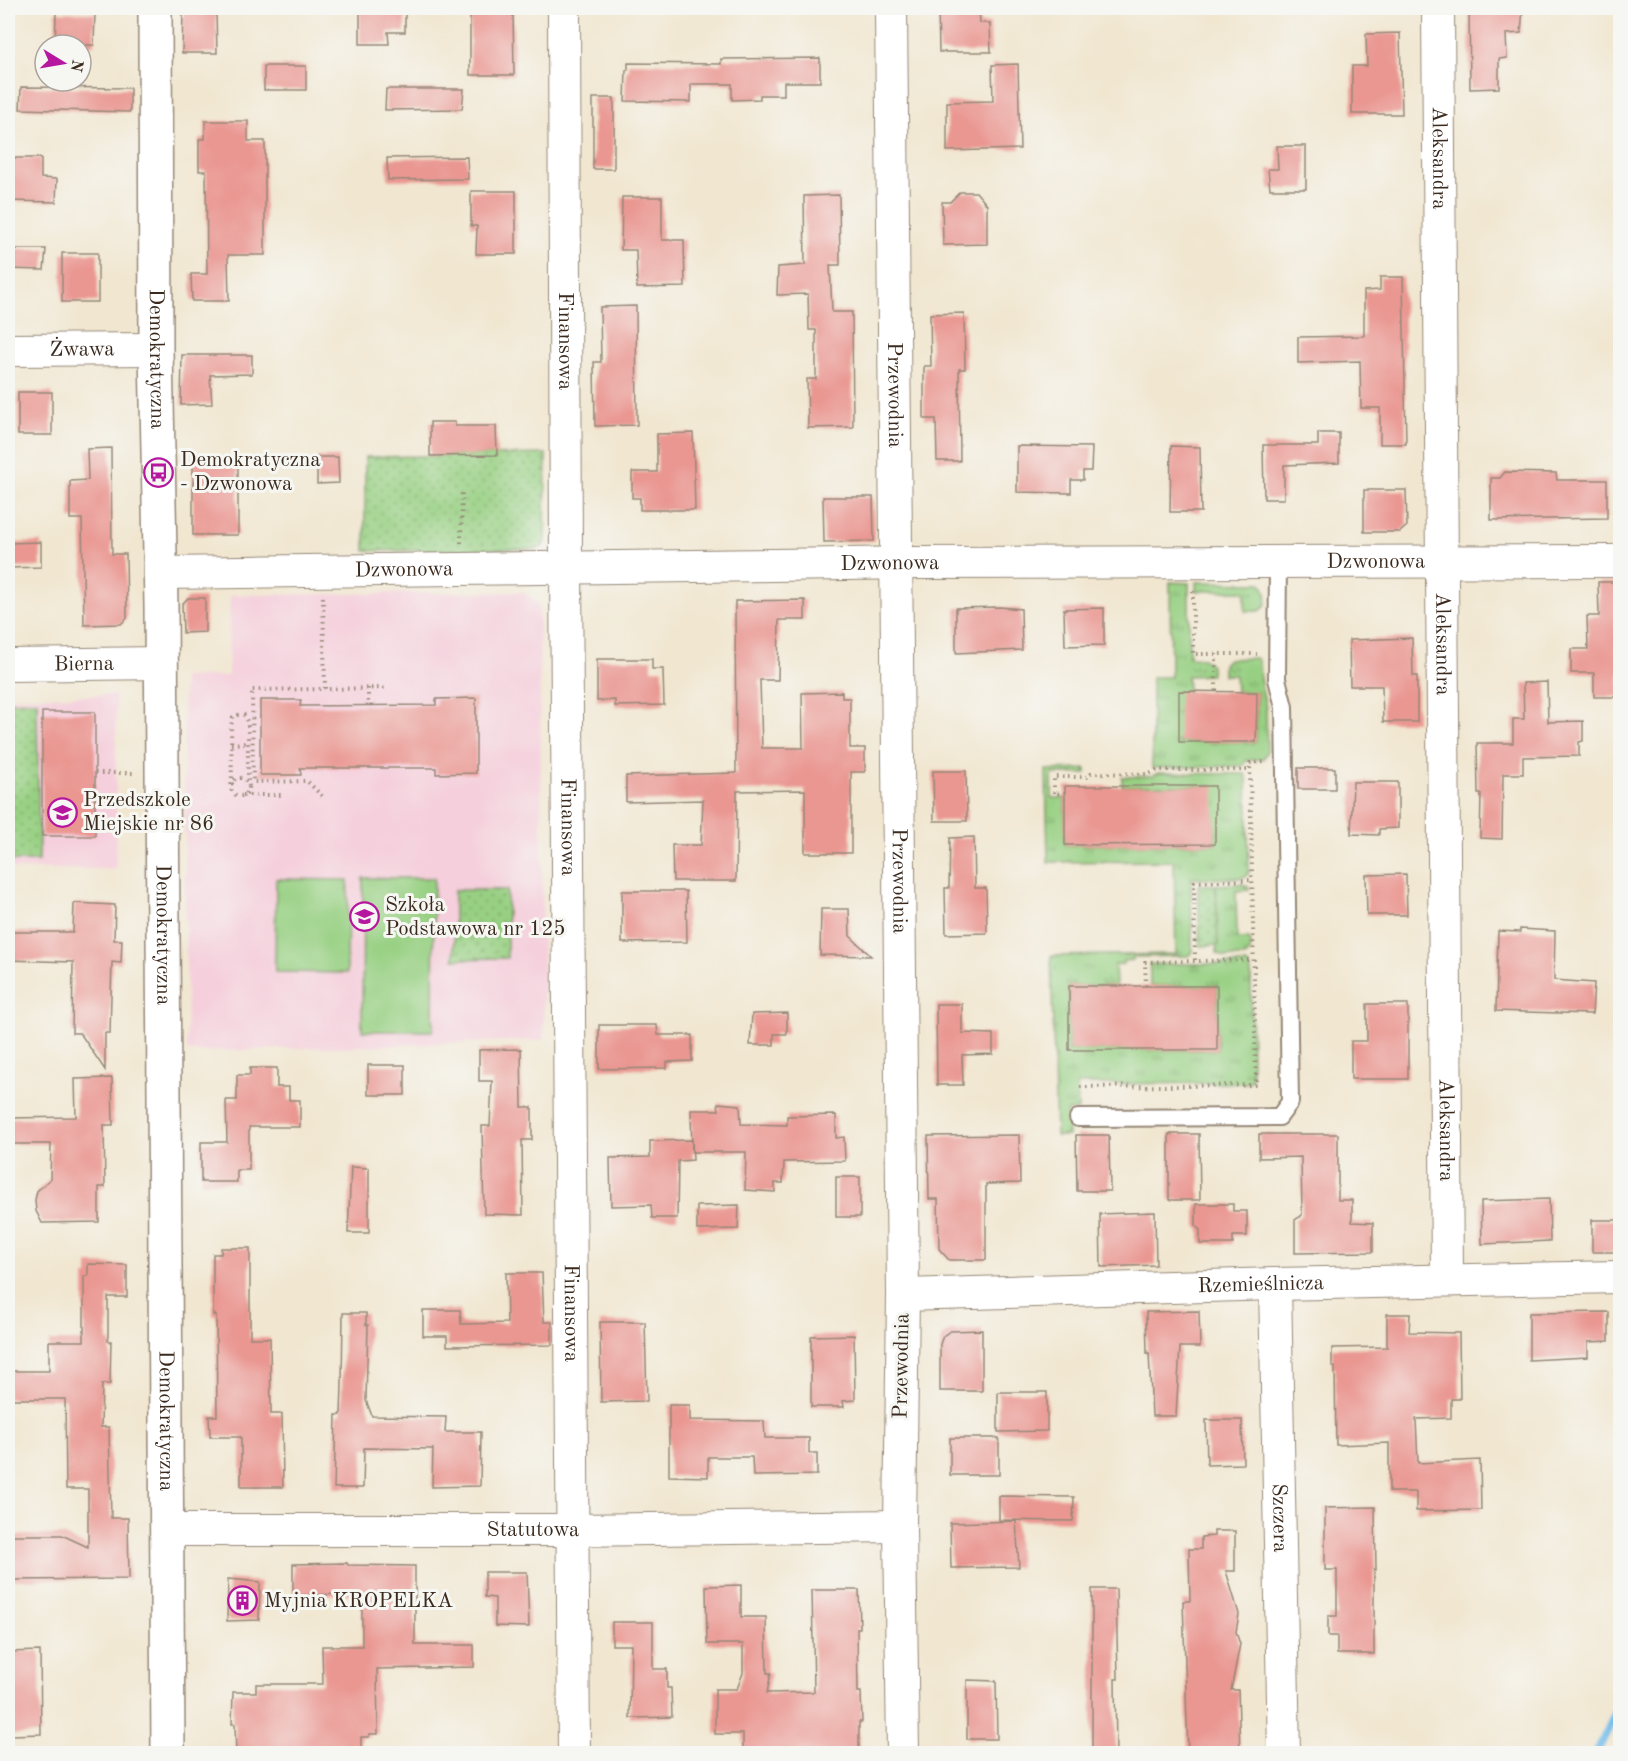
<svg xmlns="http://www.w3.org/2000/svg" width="1628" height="1761" viewBox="0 0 1628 1761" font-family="'Old Standard TT',serif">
	<defs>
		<pattern id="grass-tufts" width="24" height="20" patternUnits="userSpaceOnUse" patternTransform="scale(1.5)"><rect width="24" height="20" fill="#98d083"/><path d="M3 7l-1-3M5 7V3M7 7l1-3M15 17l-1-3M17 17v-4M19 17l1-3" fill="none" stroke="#7da96b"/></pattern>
		<pattern id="park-dots" width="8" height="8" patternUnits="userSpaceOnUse" patternTransform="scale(1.5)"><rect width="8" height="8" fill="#98d083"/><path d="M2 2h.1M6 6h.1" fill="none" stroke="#7da96b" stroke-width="1.8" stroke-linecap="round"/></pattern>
	</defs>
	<rect width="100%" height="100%" fill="#f6f6f2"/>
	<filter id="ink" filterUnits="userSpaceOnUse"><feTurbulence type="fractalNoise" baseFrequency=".0167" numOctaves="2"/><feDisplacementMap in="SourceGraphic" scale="12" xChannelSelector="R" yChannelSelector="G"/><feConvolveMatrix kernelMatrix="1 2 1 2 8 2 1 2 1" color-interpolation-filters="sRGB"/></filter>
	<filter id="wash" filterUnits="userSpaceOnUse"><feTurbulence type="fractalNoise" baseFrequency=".008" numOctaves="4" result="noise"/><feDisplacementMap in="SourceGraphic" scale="24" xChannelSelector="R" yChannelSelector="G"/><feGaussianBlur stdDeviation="1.35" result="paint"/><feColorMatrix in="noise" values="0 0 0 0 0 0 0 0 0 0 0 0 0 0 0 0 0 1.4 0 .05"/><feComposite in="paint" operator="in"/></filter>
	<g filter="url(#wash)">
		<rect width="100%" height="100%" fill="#f1e7d1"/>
		<g fill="#f5cfdc">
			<polygon points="524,592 539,605 544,1040 187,1052 183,677 228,676 230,595"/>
			<polygon points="116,695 116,869 8,869 8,697"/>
		</g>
		<g fill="url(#grass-tufts)" stroke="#6a7d50" stroke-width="1.5">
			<polygon points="1170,582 1189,583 1189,657 1203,658 1211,665 1211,675 1187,676 1188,691 1179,742 1256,742 1257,692 1236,692 1235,675 1223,675 1223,664 1228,659 1256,658 1259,662 1260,679 1266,708 1267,753 1263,759 1247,760 1243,766 1152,768 1152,677 1171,677"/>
			<path d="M 1196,582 L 1261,583 C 1266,589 1271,605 1261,610 C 1257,612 1250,611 1245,611 L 1245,591 L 1196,591 Z"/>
			<polygon points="1086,769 1086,774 1052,774 1052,798 1065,798 1065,845 1215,844 1214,786 1122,786 1122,777 1153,776 1158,773 1245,774 1247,778 1249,872 1246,876 1241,878 1191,879 1192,951 1189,956 1133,957 1133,960 1124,961 1123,964 1115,965 1116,986 1069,986 1069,1050 1217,1050 1217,986 1150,986 1150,964 1244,964 1248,965 1251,972 1252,1076 1252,1080 1247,1083 1077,1084 1078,1110 1068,1111 1068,1136 1056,1136 1051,956 1176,954 1174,861 1048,862 1046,770"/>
			<polygon points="1242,884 1248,887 1249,890 1236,891 1237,939 1250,939 1250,953 1245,957 1225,957 1217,953 1216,885"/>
		</g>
		<g fill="url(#park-dots)" stroke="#6a7d50" stroke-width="1.5">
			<polygon points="546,454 545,542 542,547 537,549 365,551 365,457"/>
			<polygon points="37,701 39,861 8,861 8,702"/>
			<polygon points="1198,885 1216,885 1218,945 1200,946"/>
			<polygon points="454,890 507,890 507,958 454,959"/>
		</g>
		<g fill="#98d083" stroke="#6a7d50" stroke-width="1.5">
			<polygon points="363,878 434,878 433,1031 362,1031"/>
			<polygon points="276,879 348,880 347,973 275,972"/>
		</g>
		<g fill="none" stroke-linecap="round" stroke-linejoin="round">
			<polyline stroke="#71bcea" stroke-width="8" points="1596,1754 1620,1704"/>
		</g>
		<g id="blocks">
			<g fill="#ea9792">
				<polygon points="360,8 388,8 388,11 405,11 405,32 388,32 389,44 360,44"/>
				<polygon points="938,8 979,8 980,23 990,23 991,52 939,52"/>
				<polygon points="1469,8 1523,8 1521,33 1506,34 1507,58 1499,59 1499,88 1470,89"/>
				<polygon points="513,10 514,75 470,75 470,11"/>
				<polygon points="183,11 216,11 217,53 182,53"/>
				<polygon points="56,12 95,13 94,45 55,45"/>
				<polygon points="1400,33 1402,114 1352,114 1352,66 1367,66 1366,34"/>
				<polygon points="820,58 820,82 784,82 784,95 760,95 760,99 732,100 732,84 691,84 691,102 625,101 626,70 628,70 628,63 721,64 721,59"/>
				<polygon points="1018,64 1020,149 947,151 947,102 993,101 992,65"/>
				<rect x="264" y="66" width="42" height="24"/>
				<polygon points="21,87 130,88 130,112 20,109"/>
				<polygon points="386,89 464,89 462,109 385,110"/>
				<rect x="593" y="98" width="21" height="71"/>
				<polygon points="205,121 248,121 248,141 265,141 265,255 228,255 229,301 192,301 191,274 207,274 206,171 199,171 199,139 205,139"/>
				<polygon points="1277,146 1306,146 1306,189 1270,189 1268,169 1278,169"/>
				<polygon points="467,157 468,179 388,180 387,158"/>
				<polygon points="8,158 41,158 41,178 57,179 56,202 8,201"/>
				<polygon points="471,191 516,191 516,254 476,254 477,226 471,226"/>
				<polygon points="960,192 976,192 987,205 987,244 943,245 942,202 950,202"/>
				<polygon points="839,195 840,265 830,265 832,312 852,312 853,427 808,428 807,379 816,379 816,330 809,330 808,294 777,295 778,267 805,265 804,196"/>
				<polygon points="622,197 662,197 662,240 684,240 685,287 637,288 636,250 621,250"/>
				<polygon points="8,249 46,249 44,270 8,269"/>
				<rect x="62" y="253" width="36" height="49"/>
				<polygon points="1380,277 1403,277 1406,444 1380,444 1380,408 1361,408 1360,361 1298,363 1298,337 1364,336 1364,291 1380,290"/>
				<polygon points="636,306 637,425 595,426 594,362 601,362 600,307"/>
				<polygon points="964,313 965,369 959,369 960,461 937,461 936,419 924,419 924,366 931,366 930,314"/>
				<polygon points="182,355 252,355 252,374 210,375 212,404 181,405"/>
				<rect x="18" y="392" width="34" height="43"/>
				<polygon points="430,422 455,422 455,426 496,426 497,455 430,456"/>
				<polygon points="693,433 695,510 640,510 640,498 632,498 632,472 657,472 657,434"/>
				<polygon points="1318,433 1339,433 1339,463 1284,465 1284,499 1264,499 1263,445 1318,445"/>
				<polygon points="1017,446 1092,447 1091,471 1083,471 1083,480 1071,480 1071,493 1017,492"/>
				<polygon points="1171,446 1200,447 1201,512 1170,512"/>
				<polygon points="111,448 112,554 126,554 127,618 121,624 84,625 82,519 70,519 70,481 88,480 87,449"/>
				<polygon points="317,457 338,457 339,483 317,484"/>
				<rect x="193" y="459" width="45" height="76"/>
				<polygon points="1505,472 1556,473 1557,480 1607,480 1607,518 1491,520 1491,478 1500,478"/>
				<polygon points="1364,490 1406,490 1407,526 1400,532 1364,532"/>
				<polygon points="823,497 873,497 874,541 824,542"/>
				<polygon points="41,542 41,567 8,568 8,543"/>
				<polygon points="1598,582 1620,582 1620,697 1594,697 1594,673 1571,673 1571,649 1588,649 1587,616 1599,616"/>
				<polygon points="188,598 205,598 205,632 183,633 182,604"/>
				<polygon points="805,600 805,620 779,620 778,680 760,680 762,748 803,748 802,693 842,692 842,698 850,698 850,748 865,748 865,772 851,772 851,853 805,853 805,790 737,791 736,881 673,881 672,845 701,845 703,800 626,802 626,776 736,773 735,601"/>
				<polygon points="1000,607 1021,609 1022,650 956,653 956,608"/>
				<polygon points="1104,608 1104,645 1065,646 1064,609"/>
				<polygon points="1412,638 1413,676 1417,676 1417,722 1383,722 1382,686 1350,686 1349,640"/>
				<polygon points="597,659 652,659 652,669 663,669 664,705 615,706 615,700 597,701"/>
				<polygon points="1547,682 1548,722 1583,721 1583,741 1579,742 1579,756 1523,757 1523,774 1503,774 1502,839 1480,838 1481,794 1478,794 1477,743 1513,743 1513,719 1524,719 1523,683"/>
				<polygon points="1179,691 1257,692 1256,742 1179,742"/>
				<polygon points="476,698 476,773 436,774 436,768 300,768 301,775 260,775 260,700 301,700 300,706 436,705 436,699"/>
				<rect x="42" y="712" width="53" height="124"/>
				<rect x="1298" y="768" width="37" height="21"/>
				<polygon points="933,771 966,771 967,821 934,821"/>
				<polygon points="1353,782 1398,782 1398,828 1379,829 1379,835 1351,834"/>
				<polygon points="1065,786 1215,786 1215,844 1065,845"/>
				<polygon points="974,837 975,888 986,888 987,933 946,934 945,888 949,888 950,838"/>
				<polygon points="1406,874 1407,915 1367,915 1366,875"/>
				<polygon points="622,891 686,891 687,942 622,943"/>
				<polygon points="74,903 115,905 114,940 122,940 121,963 112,962 110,1033 105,1033 105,1070 80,1033 72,1033 73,962 8,960 8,932 73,932"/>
				<polygon points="821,909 849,909 850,936 871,956 820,955"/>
				<polygon points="1520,929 1555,931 1554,980 1594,983 1592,1014 1496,1011 1498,931 1520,932"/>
				<rect x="1069" y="986" width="148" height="64"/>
				<polygon points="936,1004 962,1004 962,1033 993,1034 993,1054 962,1055 963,1085 937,1085"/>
				<polygon points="1367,1004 1408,1004 1408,1079 1351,1079 1351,1041 1367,1041"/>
				<polygon points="787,1013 787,1034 774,1034 774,1045 750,1045 752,1014"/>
				<polygon points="599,1025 657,1025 658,1035 692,1035 692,1061 667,1062 667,1068 599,1069"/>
				<polygon points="521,1049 522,1107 532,1107 532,1140 522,1140 523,1215 484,1214 482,1126 490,1126 492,1081 479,1081 479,1050"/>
				<rect x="368" y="1065" width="37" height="30"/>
				<polygon points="250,1068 277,1068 277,1087 289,1087 289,1100 300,1100 300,1127 249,1127 249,1170 237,1170 237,1182 201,1182 201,1142 227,1142 226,1100 237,1100 237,1075 250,1075"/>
				<polygon points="112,1078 113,1125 104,1125 105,1187 99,1187 99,1222 42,1223 36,1211 35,1200 37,1191 50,1179 51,1144 8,1144 8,1118 76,1117 75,1079"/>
				<polygon points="718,1103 740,1105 741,1124 787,1125 787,1116 836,1115 836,1138 844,1137 845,1161 784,1162 783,1183 775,1183 775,1192 745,1190 746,1152 692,1152 691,1110 719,1110"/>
				<polygon points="1169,1134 1199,1134 1200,1200 1169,1200"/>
				<polygon points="1259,1134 1338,1134 1338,1200 1352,1200 1352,1222 1373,1223 1373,1252 1295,1253 1295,1220 1302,1215 1301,1157 1259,1158"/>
				<polygon points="1019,1135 1020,1183 986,1184 986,1260 949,1260 939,1249 938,1199 929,1199 928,1136"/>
				<polygon points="1076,1135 1109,1135 1110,1191 1077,1191"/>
				<polygon points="692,1140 693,1160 678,1161 677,1218 652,1218 651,1205 611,1206 610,1158 650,1157 650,1141"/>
				<polygon points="351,1167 369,1168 369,1233 348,1233"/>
				<rect x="836" y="1177" width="24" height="40"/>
				<polygon points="1549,1199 1550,1241 1482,1244 1481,1201"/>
				<polygon points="1196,1204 1233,1204 1233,1211 1247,1211 1247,1236 1233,1236 1233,1244 1200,1244 1200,1230 1196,1226"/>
				<polygon points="739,1205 738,1229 697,1230 697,1206"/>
				<polygon points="1155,1212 1156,1265 1101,1267 1100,1214"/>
				<rect x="1592" y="1220" width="28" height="32"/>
				<polygon points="221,1248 250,1248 250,1338 270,1338 271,1414 282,1414 283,1487 241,1487 241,1437 210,1437 209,1416 217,1416 216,1315 213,1315 213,1254 221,1254"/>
				<polygon points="88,1264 127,1265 127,1297 108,1297 108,1341 111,1341 110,1384 102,1384 101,1427 109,1427 111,1518 128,1518 129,1579 8,1580 8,1535 62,1535 88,1547 88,1489 66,1489 65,1399 8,1399 8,1371 49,1371 49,1341 84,1341 84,1276 88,1276"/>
				<polygon points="506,1273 542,1273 544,1322 552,1322 552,1345 447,1346 447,1336 423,1336 423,1310 460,1310 461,1324 507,1323"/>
				<polygon points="1199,1311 1200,1347 1180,1347 1176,1416 1152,1416 1149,1353 1147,1354 1146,1312"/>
				<polygon points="1609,1312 1609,1341 1588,1342 1588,1357 1529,1360 1529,1313"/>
				<polygon points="343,1313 366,1313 366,1325 368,1325 366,1400 372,1416 446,1417 445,1432 481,1432 480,1486 432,1487 433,1449 364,1448 363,1488 334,1488 336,1415 341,1415 342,1384"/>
				<polygon points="1387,1314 1410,1314 1409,1332 1459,1333 1460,1399 1451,1399 1451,1418 1416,1419 1418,1463 1480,1460 1481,1510 1416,1511 1416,1492 1389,1492 1389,1443 1336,1445 1335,1367 1332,1367 1332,1348 1387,1347"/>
				<polygon points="600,1322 645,1322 647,1401 601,1402"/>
				<polygon points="982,1330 982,1391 940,1391 940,1344 943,1336 950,1331"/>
				<polygon points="854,1335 855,1400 843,1401 844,1407 811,1407 811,1336"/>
				<polygon points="998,1392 1047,1392 1047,1431 998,1432"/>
				<polygon points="669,1405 690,1405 690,1420 764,1421 765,1438 809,1438 809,1453 817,1453 817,1475 753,1476 752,1457 708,1457 708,1477 669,1476"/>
				<polygon points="1206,1420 1242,1420 1243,1464 1207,1465"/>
				<rect x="950" y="1438" width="49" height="37"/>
				<polygon points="999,1496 1074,1497 1073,1521 999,1520"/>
				<polygon points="1375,1507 1376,1570 1374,1570 1374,1654 1337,1654 1337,1636 1328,1636 1328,1616 1337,1616 1337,1570 1325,1570 1325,1508"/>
				<polygon points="1016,1521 1019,1567 951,1568 950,1523"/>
				<polygon points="1214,1531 1235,1531 1235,1571 1226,1571 1239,1614 1236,1632 1240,1644 1231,1690 1238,1690 1240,1753 1188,1754 1183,1601 1190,1601 1189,1549 1201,1549 1201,1537 1214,1536"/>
				<polygon points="347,1563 348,1565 415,1566 415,1645 474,1645 474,1667 377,1669 378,1734 369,1734 369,1737 361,1737 361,1753 236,1754 235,1724 232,1724 233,1692 256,1692 256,1684 323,1684 322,1646 362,1646 362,1594 293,1595 293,1564"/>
				<polygon points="485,1572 527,1572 529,1627 495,1626 495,1598 485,1597"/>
				<polygon points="228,1579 260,1582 259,1620 227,1621"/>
				<polygon points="741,1585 741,1617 766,1617 767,1673 771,1673 767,1693 814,1692 812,1590 859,1590 860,1628 857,1628 858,1692 861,1692 862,1722 859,1722 859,1754 743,1754 743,1734 715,1734 715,1689 737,1689 743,1673 743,1644 707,1644 706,1586"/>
				<polygon points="1092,1589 1116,1589 1118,1679 1115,1679 1116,1754 1092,1754"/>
				<polygon points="612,1622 653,1622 653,1669 667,1669 667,1688 671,1688 672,1717 630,1718 631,1645 612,1645"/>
				<polygon points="40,1651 41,1734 12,1735 10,1681 8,1681 8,1652"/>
				<polygon points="967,1680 996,1681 997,1739 967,1739"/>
			</g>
		</g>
	</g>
	<g filter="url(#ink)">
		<use href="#blocks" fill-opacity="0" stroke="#968878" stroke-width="1.5"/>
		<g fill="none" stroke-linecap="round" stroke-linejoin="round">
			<defs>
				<polyline id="service" points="1078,1118 1279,1117 1290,1102 1284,707 1277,679 1278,562"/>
				<g id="minor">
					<path id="s1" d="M 564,8 L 566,566 L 574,1754"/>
					<path id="s2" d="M 891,8 L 903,1295 L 900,1526 L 903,1754"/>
					<path id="s3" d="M 1438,8 L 1447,1280"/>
					<path id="s4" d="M 8,350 L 156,349"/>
					<path id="s5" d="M 161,573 L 918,563 L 1620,561"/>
					<path id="s6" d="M 8,665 L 161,663"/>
					<path id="s7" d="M 1275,1284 L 1284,1754"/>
					<path id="s8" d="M 903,1295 L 1275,1284 L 1620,1277"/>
					<path id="s9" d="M 167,1530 L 572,1530 L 900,1526"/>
				</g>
				<g id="tertiary">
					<path id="s10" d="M 155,8 L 156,349 L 161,605 L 168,1754"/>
				</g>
			</defs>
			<use href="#service" stroke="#968878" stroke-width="20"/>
			<use href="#minor" stroke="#968878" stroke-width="34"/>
			<use href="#tertiary" stroke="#968878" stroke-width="36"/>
			<g stroke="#968878" stroke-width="4" stroke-dasharray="1.5 4.5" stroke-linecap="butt">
				<polyline points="461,543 462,492"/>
				<polyline points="1193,591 1193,654 1257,654"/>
				<polyline points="323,597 325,689 386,688"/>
				<polyline points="368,688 368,705"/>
				<polyline points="1216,691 1216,654"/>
				<polyline points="231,744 248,743"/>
				<polyline points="95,773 133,773"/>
				<circle cx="240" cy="787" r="9"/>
				<polyline points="232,784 231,726 233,717 236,715 244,715 248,723 248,784"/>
				<polyline points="1065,793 1054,794 1054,777 1087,777 1091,773 1149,774 1158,770 1250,770"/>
				<polyline points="243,795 281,795"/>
				<polyline points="322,796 307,781 253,782 252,690 325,689"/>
				<polyline points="1195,960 1194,882 1252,880"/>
				<polyline points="1146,986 1145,962 1253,960"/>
				<polyline points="1080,1087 1256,1085 1250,763 1264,762"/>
			</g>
			<use href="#service" stroke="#fff" stroke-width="16"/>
			<use href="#minor" stroke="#fff" stroke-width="32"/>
			<use href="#tertiary" stroke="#fff" stroke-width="33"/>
		</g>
	</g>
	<defs>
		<symbol id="bus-ring" viewBox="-11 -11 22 22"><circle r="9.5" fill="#f6f6f2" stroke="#b5179e" stroke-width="1.5"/><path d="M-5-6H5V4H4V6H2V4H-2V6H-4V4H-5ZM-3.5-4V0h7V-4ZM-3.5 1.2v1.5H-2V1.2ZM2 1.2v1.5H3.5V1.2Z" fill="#b5179e"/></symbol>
		<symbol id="school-ring" viewBox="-11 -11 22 22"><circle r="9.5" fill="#f6f6f2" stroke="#b5179e" stroke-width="1.5"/><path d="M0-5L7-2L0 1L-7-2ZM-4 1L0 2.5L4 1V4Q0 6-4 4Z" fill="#b5179e"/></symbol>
		<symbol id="building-ring" viewBox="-11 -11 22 22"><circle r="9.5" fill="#f6f6f2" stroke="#b5179e" stroke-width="1.5"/><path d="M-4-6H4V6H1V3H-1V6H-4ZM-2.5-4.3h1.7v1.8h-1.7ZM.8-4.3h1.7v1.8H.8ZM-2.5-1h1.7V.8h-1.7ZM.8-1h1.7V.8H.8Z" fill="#b5179e"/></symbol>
	</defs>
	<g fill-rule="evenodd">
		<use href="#bus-ring" x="142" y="456" width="33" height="33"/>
		<use href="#school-ring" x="46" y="796" width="33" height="33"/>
		<use href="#school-ring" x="348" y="900" width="33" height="33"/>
		<use href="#building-ring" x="226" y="1584" width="33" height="33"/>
	</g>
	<g text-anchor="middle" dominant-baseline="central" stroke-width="6" stroke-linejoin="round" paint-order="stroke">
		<g font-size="21" fill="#3b2a1e" stroke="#f6f6f2">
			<text stroke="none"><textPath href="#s3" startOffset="150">Aleksandra</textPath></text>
			<text stroke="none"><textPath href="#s1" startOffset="333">Finansowa</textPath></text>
			<text stroke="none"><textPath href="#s4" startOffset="74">Żwawa</textPath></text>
			<text stroke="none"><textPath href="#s10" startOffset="351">Demokratyczna</textPath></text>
			<text stroke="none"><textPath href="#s2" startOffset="387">Przewodnia</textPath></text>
			<text stroke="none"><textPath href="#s5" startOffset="1215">Dzwonowa</textPath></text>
			<text stroke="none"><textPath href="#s5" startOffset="729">Dzwonowa</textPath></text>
			<text stroke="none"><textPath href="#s5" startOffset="243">Dzwonowa</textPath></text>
			<text stroke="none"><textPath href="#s3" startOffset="636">Aleksandra</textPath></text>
			<text stroke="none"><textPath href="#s6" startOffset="76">Bierna</textPath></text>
			<text stroke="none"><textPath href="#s1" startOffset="819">Finansowa</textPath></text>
			<text stroke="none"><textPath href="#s2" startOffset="873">Przewodnia</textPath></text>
			<text stroke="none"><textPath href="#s10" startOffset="927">Demokratyczna</textPath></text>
			<text stroke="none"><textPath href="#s3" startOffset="1122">Aleksandra</textPath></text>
			<text stroke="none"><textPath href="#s8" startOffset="358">Rzemieślnicza</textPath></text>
			<text stroke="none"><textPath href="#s1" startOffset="1305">Finansowa</textPath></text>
			<text transform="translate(902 1366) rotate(-89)">Przewodnia</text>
			<text stroke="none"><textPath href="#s10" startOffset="1413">Demokratyczna</textPath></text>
			<text stroke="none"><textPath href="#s7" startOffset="234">Szczera</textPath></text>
			<text stroke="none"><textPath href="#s9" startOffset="366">Statutowa</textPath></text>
		</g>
		<g font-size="21" fill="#3b2a1e" stroke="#f6f6f2" text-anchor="start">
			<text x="180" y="460">Demokratyczna<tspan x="180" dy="24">- Dzwonowa</tspan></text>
			<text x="83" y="800">Przedszkole<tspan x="83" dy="24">Miejskie nr 86</tspan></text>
			<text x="385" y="905">Szkoła<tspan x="385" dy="24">Podstawowa nr 125</tspan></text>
			<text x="264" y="1601">Myjnia KROPELKA</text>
		</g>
	</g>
	<rect width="1628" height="1761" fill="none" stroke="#f6f6f2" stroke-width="30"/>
	<g transform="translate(63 63) rotate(101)"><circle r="28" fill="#f6f6f2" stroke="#aba49d" stroke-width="1.5"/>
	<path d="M0-4.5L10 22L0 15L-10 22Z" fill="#b5179e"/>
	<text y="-9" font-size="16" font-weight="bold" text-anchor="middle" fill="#3b2a1e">N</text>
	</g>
</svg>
